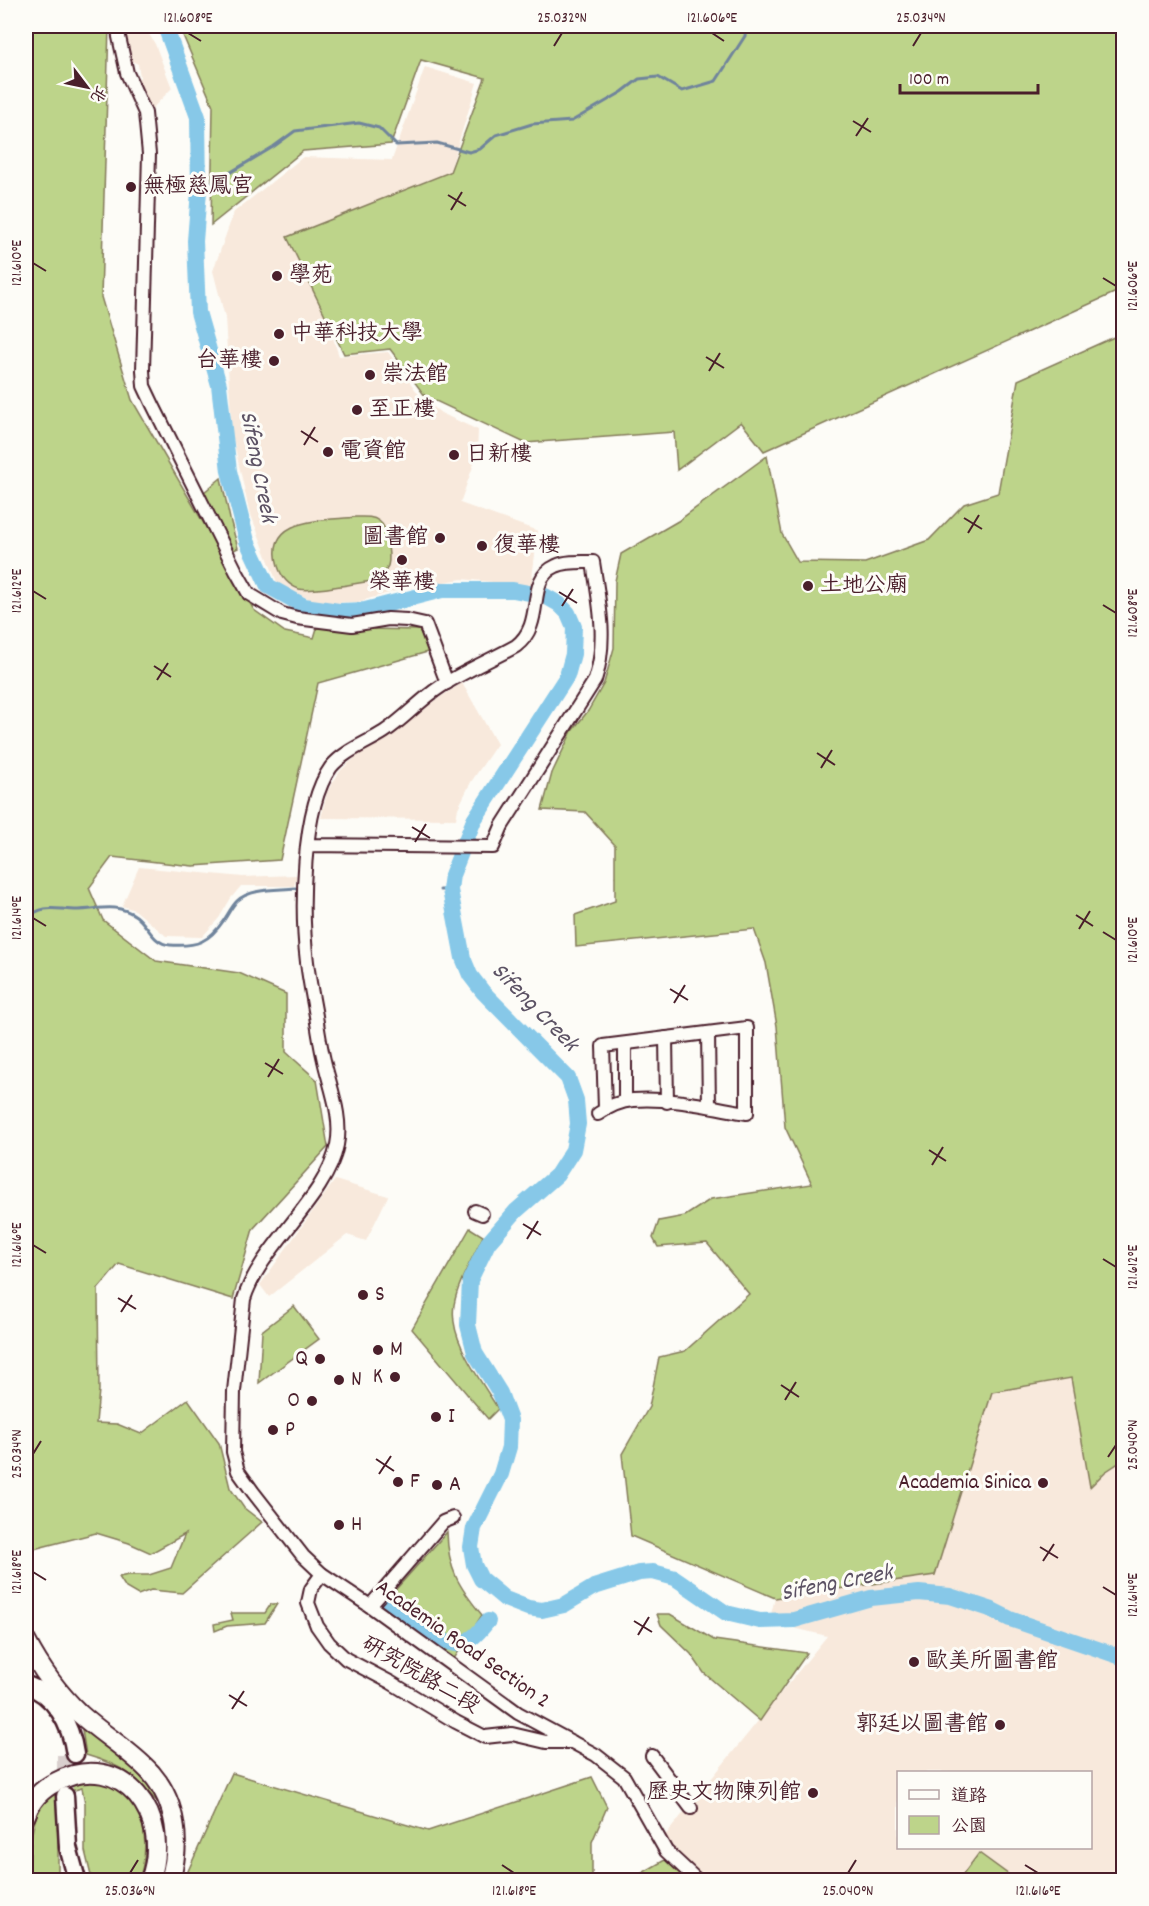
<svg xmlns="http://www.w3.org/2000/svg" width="1149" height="1906" viewBox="0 0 1149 1906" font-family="Dekko,'LXGW WenKai TC',sans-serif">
	<rect width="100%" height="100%" fill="#fdfcf7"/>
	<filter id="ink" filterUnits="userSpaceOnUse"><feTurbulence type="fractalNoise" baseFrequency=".0167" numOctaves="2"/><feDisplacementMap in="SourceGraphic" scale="12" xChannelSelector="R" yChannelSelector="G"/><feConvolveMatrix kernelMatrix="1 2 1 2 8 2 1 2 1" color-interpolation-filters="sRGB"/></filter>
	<g filter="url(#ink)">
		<g fill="#f8e9dc" fill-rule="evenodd">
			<polygon points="124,26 144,26 155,44 172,88 150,111 138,79 140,77 138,64 130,60"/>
			<polygon points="425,67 477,83 447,180 302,245 339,356 388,352 420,396 441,413 478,430 477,455 460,503 538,531 531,586 462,579 402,589 358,602 329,603 309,599 278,585 249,510 232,434 225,317 213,271 234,212 303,157 392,160"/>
			<polygon points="462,683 497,744 471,782 458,808 456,819 321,818 327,792 340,771 358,755 389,737 436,700"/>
			<polygon points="139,867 243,877 296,875 296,880 294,886 241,886 231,898 219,918 202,937 166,936 135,910 122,906"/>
			<polygon points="335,1180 388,1196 366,1241 347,1235 269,1297 260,1285"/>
			<path d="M 1123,1197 L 1123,1880 L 707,1880 L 660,1842 L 827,1636 L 769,1622 L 775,1598 L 935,1575 L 992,1392 ZM 898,1772 L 1090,1772 L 1090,1848 L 898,1848 Z"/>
		</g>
		<g fill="#bdd48a" stroke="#847a5a" stroke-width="1.5">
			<polygon points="26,26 109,26 101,297 132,400 254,610 285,632 314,638 317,628 419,630 431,651 318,683 280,860 193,866 112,857 89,888 103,920 156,961 239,973 286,994 286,1052 317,1080 328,1147 253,1229 233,1299 119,1264 98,1289 99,1390 96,1423 117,1424 141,1434 188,1399 219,1443 230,1488 244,1508 262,1522 182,1593 151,1590 138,1595 126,1588 119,1577 128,1575 149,1575 171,1568 185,1534 151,1553 129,1543 96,1533 26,1551"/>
			<polygon points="179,26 1123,26 1123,289 764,451 741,422 677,470 674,432 525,443 425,396 390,349 344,354 287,237 450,172 485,78 421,60 391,144 303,151 211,225 213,106"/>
			<polygon points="1123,333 1123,1460 1105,1472 1090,1487 1071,1378 992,1392 935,1575 775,1598 631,1536 622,1454 649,1407 659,1357 685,1351 749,1294 707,1243 658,1247 653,1238 659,1221 685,1216 711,1199 812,1184 785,1127 777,1026 766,963 754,929 576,947 575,915 615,901 615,845 585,812 542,810 552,773 572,731 588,711 604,683 614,648 615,581 621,554 678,521 767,456 782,534 798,562 865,563 929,540 964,504 998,493 1018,380"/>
			<polygon points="221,478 230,519 238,548 232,551 203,493"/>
			<path d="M 356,517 C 364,517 372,516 379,521 C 386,526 386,534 387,542 C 391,559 391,574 372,581 C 356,583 312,593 299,589 C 288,585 281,576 278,566 C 263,516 325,521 356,517 Z"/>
			<path d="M 470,1228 L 483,1236 C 473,1258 458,1281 454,1305 C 448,1339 481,1380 498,1409 L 488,1419 L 412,1329 Z"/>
			<polygon points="294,1306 319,1339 259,1383 262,1331"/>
			<path d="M 447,1532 C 448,1570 459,1587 482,1615 L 452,1662 L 380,1607 Z"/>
			<polygon points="271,1604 277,1604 265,1623 227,1626 215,1631 214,1624 233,1620 231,1613 265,1613"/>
			<polygon points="657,1614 670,1614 714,1640 807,1653 760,1721 704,1673 691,1654 661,1625"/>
			<path d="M 81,1723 C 109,1745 148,1768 159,1804 C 133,1774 124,1766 86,1755 Z"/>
			<polygon points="232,1773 428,1831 592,1777 607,1807 592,1842 592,1876 596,1880 184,1880"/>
			<path d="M 73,1780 C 83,1780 101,1778 110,1782 C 114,1784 118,1788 121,1791 C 148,1813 149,1850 139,1880 L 92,1880 L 85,1851 L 85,1803 L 82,1788 L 63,1793 L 58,1831 L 58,1874 L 60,1880 L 30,1880 C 29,1854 29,1816 49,1795 C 55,1789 66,1785 73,1780 Z"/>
			<polygon points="979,1853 1009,1875 1005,1880 959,1880"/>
			<polygon points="670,1857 690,1880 630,1880"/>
		</g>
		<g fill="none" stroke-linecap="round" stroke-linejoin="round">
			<g stroke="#6f849c" stroke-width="3">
				<polyline points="199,191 273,147 295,131 359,123 379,128 396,145 437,143 469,152 480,149 496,135 532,124 572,121 622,92 639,79 658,77 682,91 716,81 745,36 746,26"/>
				<polyline points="440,890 450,890"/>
				<path d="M 26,918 C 46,903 55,910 78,910 C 98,910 116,902 136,916 C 148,925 153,944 170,945 C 197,947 209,942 224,920 C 228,914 232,906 237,901 C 251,888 277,890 295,888"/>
			</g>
			<g stroke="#87c8e8" stroke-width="16">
				<polyline points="165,26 198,117 199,191 195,241 198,312 219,385 229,471 247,541 268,586 304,606 339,611 365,610 442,590 513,590 545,596 559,604 568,613 574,627 573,654 567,676 474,820 452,875 450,890 463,958 470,975 483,992 568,1078 576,1100 578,1124 573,1150 557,1175 516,1211 488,1243 470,1280 468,1325 475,1353 500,1393 510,1420 509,1447 501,1474 474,1528 471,1547 474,1565 481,1579 505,1599 528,1608 542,1610 564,1605 594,1587 639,1573 653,1572 675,1578 726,1613 760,1621 794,1620 871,1598 919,1593 950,1596 990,1609 1010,1619 1124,1658"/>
				<path d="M 386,1605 C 401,1614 443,1647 459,1644 C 473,1641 480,1630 488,1621"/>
			</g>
			<polyline stroke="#d9d0ce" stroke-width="16" stroke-dasharray="16 8" stroke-linecap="butt" points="65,1755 65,1790"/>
			<defs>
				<g id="minor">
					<polyline points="118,26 119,37 127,73 145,113 149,154 143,370 144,386 153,405 236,571 249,594 282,614 297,618 352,625 388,619 407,620 425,624 447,683"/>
					<path d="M 309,845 L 493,847 L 502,826 L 595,680 C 608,640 599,602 593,562 C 582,562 566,561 556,566 C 524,580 547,622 516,646 C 491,660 464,671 440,687 C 420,700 404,719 384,732 C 367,743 344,751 331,767 C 301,808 301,913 307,962 C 309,980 313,998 316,1016 C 318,1029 320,1043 323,1056 C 329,1085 343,1116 337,1145 C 327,1198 261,1245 244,1299 L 234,1391 L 233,1452 L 238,1471 L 253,1492 L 303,1556 L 322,1574 L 370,1606 L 518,1713 L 596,1755 L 624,1777 L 666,1851 L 697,1880"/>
					<polyline points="708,1033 709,1106"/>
					<polyline points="666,1038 667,1102"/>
					<polyline points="625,1101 625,1044"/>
					<path d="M 598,1114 C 608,1107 621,1101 633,1100 C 670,1097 711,1107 747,1113 L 747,1028 L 603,1046 L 605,1109"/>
					<polyline points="475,1211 482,1214"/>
					<polyline points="322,1574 311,1589 308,1603 317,1626 329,1643 346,1659 390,1682 456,1722 485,1737 512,1734 546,1742 572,1742"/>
					<polyline points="370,1606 443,1522 453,1518"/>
					<polyline points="652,1756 691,1808"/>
				</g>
				<g id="major">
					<path d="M 26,1685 C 55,1694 71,1725 75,1754"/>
					<polyline points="65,1796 68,1847 77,1880"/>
				</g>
				<g id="highway">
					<path d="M 26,1641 C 40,1668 58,1693 80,1714 C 103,1735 130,1750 151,1773 C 177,1803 181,1844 170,1880"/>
					<path d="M 26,1815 C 31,1800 42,1789 56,1782 C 123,1747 174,1818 150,1880"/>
				</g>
			</defs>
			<use href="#minor" stroke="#4a1f2b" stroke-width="16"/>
			<use href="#major" stroke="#4a1f2b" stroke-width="21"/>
			<use href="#highway" stroke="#4a1f2b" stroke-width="22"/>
			<use href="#minor" stroke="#fdfcf7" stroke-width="12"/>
			<use href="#major" stroke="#fdfcf7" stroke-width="16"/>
			<use href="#highway" stroke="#fdfcf7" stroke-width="18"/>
		</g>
	</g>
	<path fill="none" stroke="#4a1f2b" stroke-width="2" d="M 188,33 L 201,41M 712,33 L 724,41M 554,46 L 562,33M 913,46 L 921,33M 853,121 L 871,132M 856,136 L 868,118M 448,195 L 466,206M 451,210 L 462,192M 33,263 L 46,271M 1103,278 L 1116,286M 706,357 L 724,368M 709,371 L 720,353M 301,431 L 318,442M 304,445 L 315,427M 964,518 L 982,529M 968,533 L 979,515M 33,591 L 46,599M 559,592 L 577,603M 1103,605 L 1116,613M 562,606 L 573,589M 154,666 L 171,677M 157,680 L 168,663M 817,753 L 835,765M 821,768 L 832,750M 412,827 L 430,838M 415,842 L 426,824M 1076,915 L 1093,926M 33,918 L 46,926M 1079,929 L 1090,911M 1103,932 L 1116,940M 670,989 L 688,1000M 674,1003 L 685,985M 265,1063 L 283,1074M 268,1077 L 279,1059M 929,1150 L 946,1161M 932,1165 L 943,1147M 523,1224 L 541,1235M 527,1239 L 538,1221M 33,1245 L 46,1253M 1103,1259 L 1116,1267M 118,1298 L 136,1309M 121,1312 L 132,1295M 781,1385 L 799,1397M 785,1400 L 796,1382M 33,1454 L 41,1441M 1108,1457 L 1116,1445M 376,1459 L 394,1471M 379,1474 L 391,1456M 1040,1547 L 1058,1558M 1043,1561 L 1054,1544M 33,1572 L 46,1580M 1103,1587 L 1116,1595M 634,1621 L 652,1632M 638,1635 L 649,1617M 229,1695 L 247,1706M 232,1709 L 244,1691M 502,1865 L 514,1873M 1025,1865 L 1038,1873M 130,1873 L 138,1860M 848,1873 L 856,1860"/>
	<g fill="#4a1f2b" stroke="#fdfcf7" stroke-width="2">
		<circle cx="131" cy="187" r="6"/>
		<circle cx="277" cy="276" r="6"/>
		<circle cx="279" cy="334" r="6"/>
		<circle cx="274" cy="361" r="6"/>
		<circle cx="370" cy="375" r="6"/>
		<circle cx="357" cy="410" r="6"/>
		<circle cx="328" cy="452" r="6"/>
		<circle cx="454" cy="455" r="6"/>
		<circle cx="440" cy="538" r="6"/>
		<circle cx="482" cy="546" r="6"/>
		<circle cx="402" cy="560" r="6"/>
		<circle cx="808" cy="586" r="6"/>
		<circle cx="363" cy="1295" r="6"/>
		<circle cx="378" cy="1350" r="6"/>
		<circle cx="320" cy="1359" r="6"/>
		<circle cx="395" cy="1377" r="6"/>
		<circle cx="339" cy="1380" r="6"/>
		<circle cx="312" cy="1401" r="6"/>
		<circle cx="436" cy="1417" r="6"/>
		<circle cx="273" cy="1430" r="6"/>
		<circle cx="398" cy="1482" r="6"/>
		<circle cx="1043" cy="1483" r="6"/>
		<circle cx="437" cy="1485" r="6"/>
		<circle cx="339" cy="1525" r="6"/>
		<circle cx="914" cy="1662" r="6"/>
		<circle cx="1000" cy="1725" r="6"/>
		<circle cx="813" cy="1793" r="6"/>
	</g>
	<g text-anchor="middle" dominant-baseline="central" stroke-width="6" stroke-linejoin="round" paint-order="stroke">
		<g font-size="22" fill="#4a1f2b" stroke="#fdfcf7" text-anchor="start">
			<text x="143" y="187">無極慈鳳宮</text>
			<text x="289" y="276">學苑</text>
			<text x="291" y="334">中華科技大學</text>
			<text x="262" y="361" text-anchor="end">台華樓</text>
			<text x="382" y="375">崇法館</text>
			<text x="369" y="410">至正樓</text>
			<text x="340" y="452">電資館</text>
			<text x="466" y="455">日新樓</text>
			<text x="428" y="538" text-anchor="end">圖書館</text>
			<text x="494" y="546">復華樓</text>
			<text x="402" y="583" text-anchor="middle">榮華樓</text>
			<text x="820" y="586">土地公廟</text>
			<text x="375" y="1295">S</text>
			<text x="390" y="1350">M</text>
			<text x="308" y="1359" text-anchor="end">Q</text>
			<text x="383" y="1377" text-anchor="end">K</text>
			<text x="351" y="1380">N</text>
			<text x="300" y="1401" text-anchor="end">O</text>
			<text x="448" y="1417">I</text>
			<text x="285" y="1430">P</text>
			<text x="410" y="1482">F</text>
			<text x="1031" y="1483" text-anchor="end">Academia Sinica</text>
			<text x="449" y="1485">A</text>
			<text x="351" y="1525">H</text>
			<text x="926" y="1662">歐美所圖書館</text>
			<text x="988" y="1725" text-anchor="end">郭廷以圖書館</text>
			<text x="801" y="1793" text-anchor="end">歷史文物陳列館</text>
		</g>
		<g font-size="22" fill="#4a1f2b" stroke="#fdfcf7">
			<text transform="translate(462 1645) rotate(35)">Academia Road Section 2</text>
			<text transform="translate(420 1676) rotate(30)">研究院路二段</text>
		</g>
		<g font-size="24" font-style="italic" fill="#5c5264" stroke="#fdfcf7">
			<text transform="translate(257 467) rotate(79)">Sifeng Creek</text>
			<text transform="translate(534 1008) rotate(46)">Sifeng Creek</text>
			<text transform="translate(837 1584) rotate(-11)">Sifeng Creek</text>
		</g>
	</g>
	<rect width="1149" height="1906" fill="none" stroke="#fdfcf7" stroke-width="66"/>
	<rect x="897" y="1771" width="195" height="78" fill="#fdfcf7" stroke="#b5a4a5" stroke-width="1.5"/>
	<rect x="909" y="1790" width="30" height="9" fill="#fdfcf7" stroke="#b5a4a5" stroke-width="1.5"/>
	<text x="951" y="1801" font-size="18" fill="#4a1f2b">道路</text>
	<rect x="909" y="1816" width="30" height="18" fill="#bdd48a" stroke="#b5a4a5" stroke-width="1.5"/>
	<text x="951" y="1831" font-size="18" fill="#4a1f2b">公園</text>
	<g transform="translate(87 87) rotate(122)" stroke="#fdfcf7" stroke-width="4.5" paint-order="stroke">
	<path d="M0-4.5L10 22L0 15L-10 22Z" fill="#4a1f2b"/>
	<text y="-9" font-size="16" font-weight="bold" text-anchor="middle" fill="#4a1f2b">北</text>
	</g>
	<path d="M900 84v9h138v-9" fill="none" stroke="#4a1f2b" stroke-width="3"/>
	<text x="909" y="84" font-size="18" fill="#4a1f2b" stroke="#fdfcf7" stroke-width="4.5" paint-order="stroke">100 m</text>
	<rect x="33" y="33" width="1083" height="1840" fill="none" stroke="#4a1f2b" stroke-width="2"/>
	<g font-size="15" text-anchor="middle" fill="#4a1f2b">
		<text x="188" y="22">121.608°E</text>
		<text x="562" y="22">25.032°N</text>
		<text x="712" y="22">121.606°E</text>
		<text x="921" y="22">25.034°N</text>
		<text transform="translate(16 263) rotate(-90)" y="5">121.610°E</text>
		<text transform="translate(1132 286) rotate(-90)" y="5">121.606°E</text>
		<text transform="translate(16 591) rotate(-90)" y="5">121.612°E</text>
		<text transform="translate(1132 613) rotate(-90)" y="5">121.608°E</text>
		<text transform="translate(16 918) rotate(-90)" y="5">121.614°E</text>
		<text transform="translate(1132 940) rotate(-90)" y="5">121.610°E</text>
		<text transform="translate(16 1245) rotate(-90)" y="5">121.616°E</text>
		<text transform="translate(1132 1267) rotate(-90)" y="5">121.612°E</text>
		<text transform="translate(1132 1445) rotate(-90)" y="5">25.040°N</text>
		<text transform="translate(16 1454) rotate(-90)" y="5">25.034°N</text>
		<text transform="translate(16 1572) rotate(-90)" y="5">121.618°E</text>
		<text transform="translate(1132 1595) rotate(-90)" y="5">121.614°E</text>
		<text x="130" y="1895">25.036°N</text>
		<text x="514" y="1895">121.618°E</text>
		<text x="848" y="1895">25.040°N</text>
		<text x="1038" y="1895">121.616°E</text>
	</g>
</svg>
